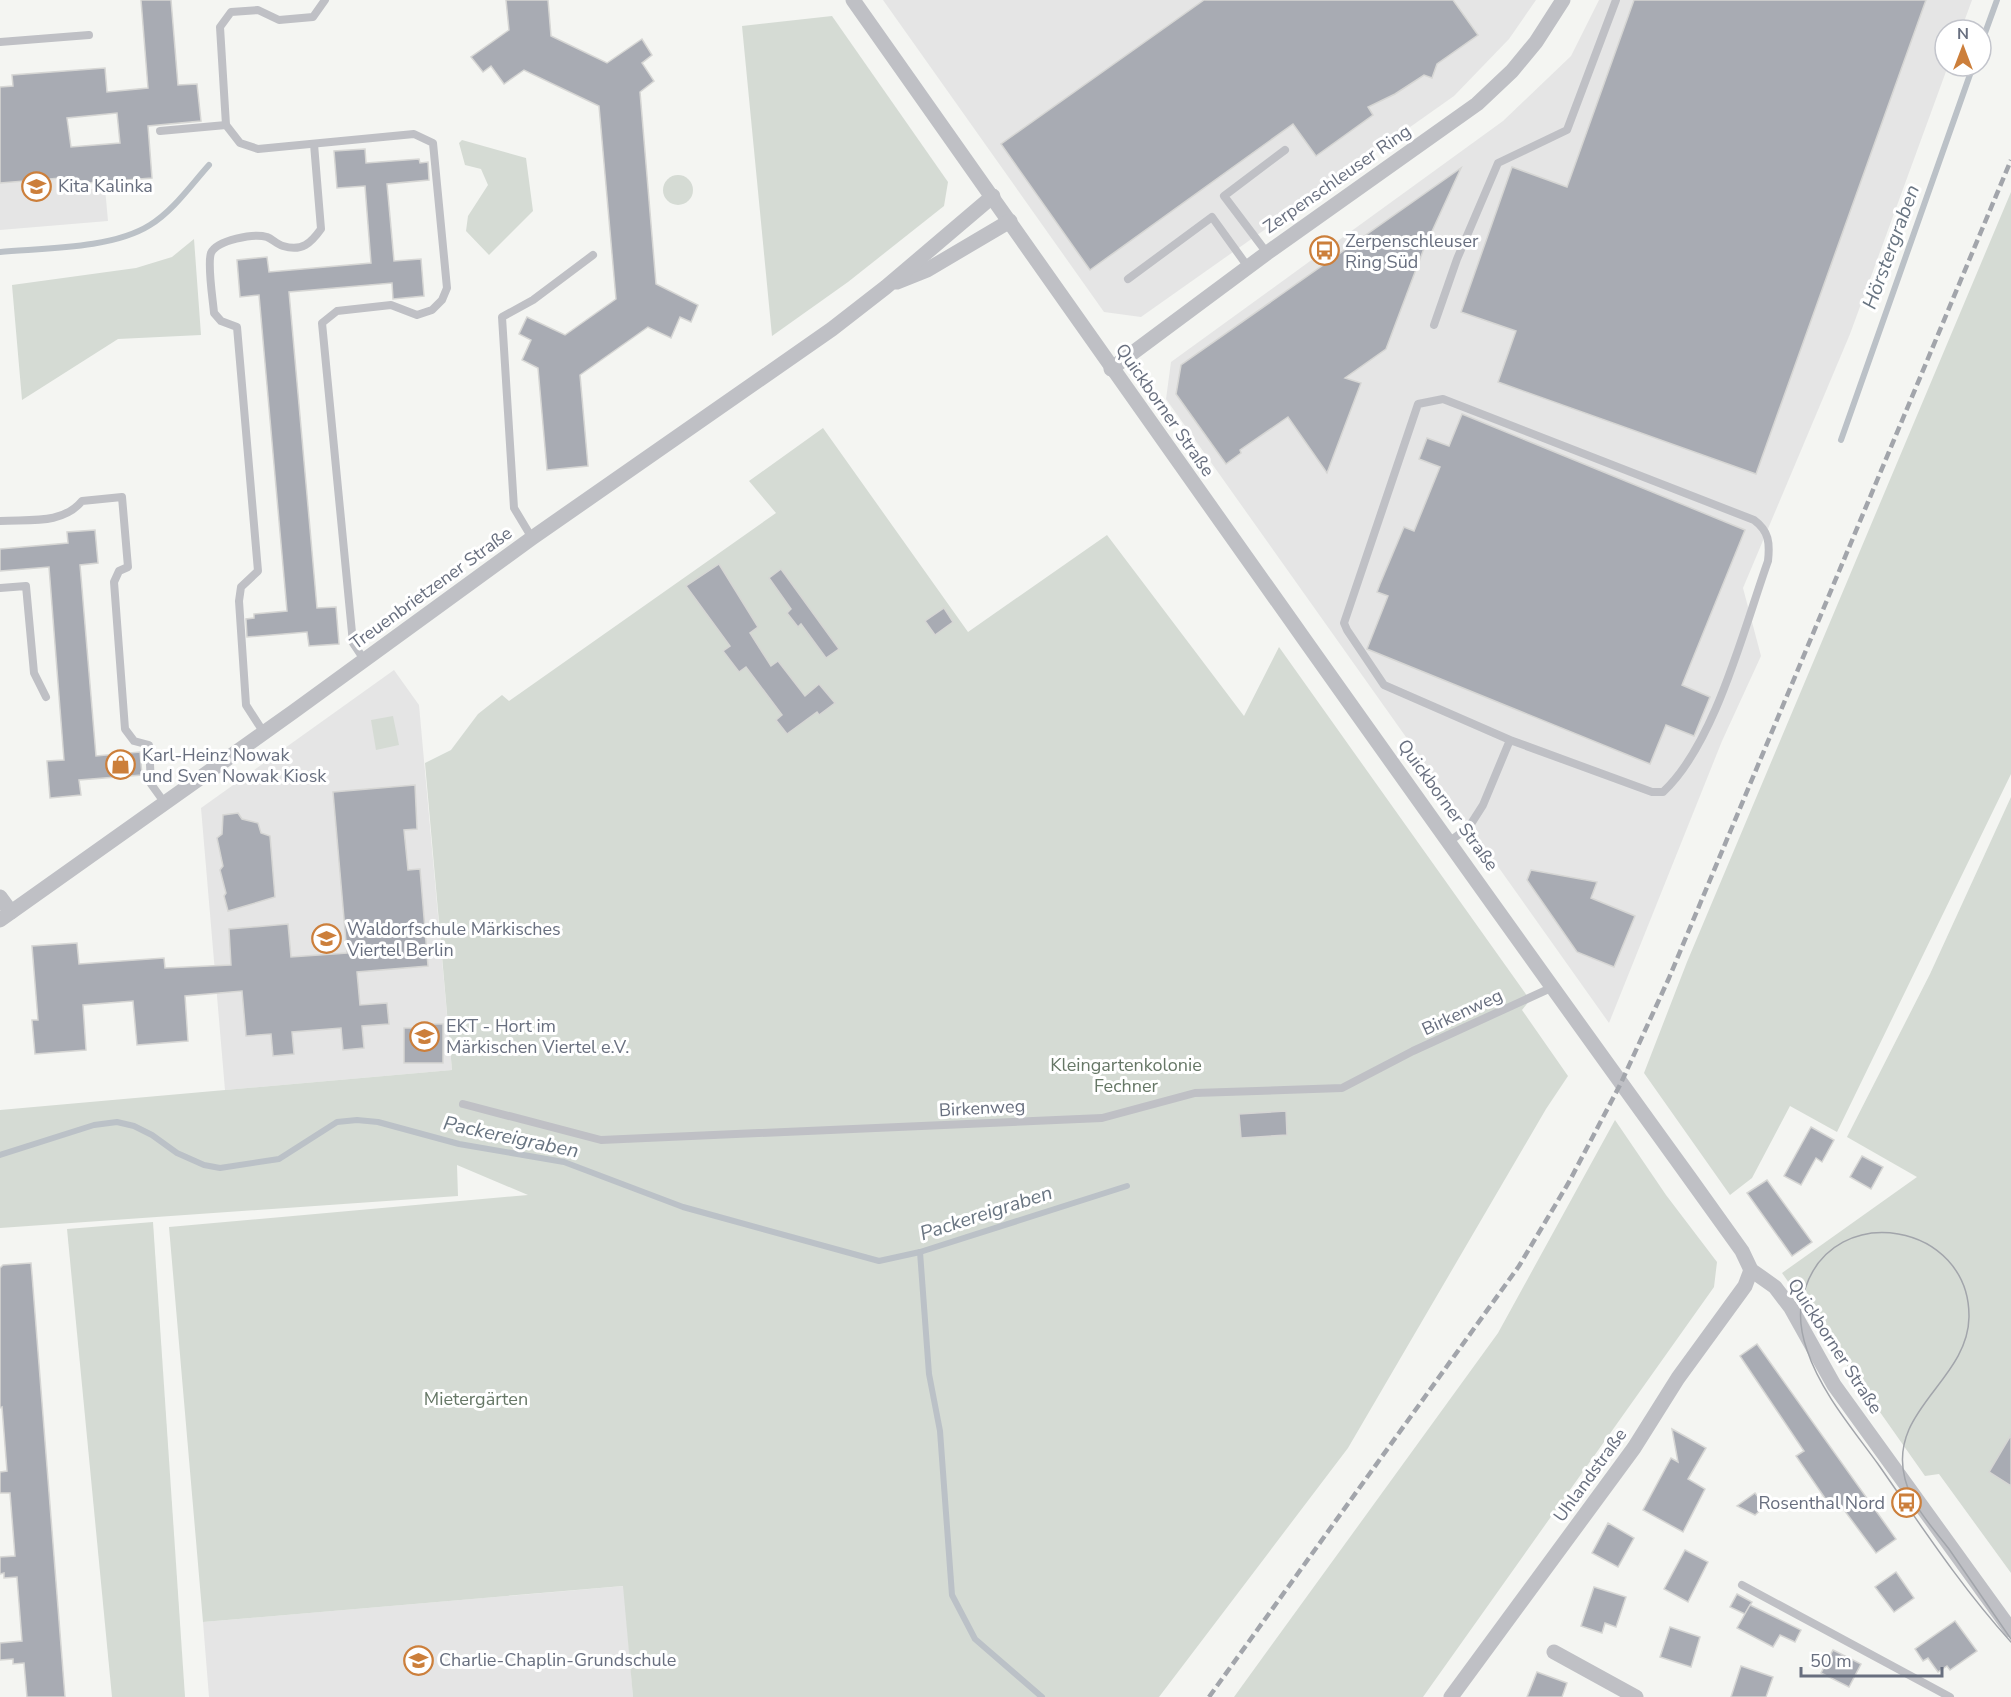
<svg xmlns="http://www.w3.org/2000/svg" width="2011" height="1697" viewBox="0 0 2011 1697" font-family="'Nunito Sans',sans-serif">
	<rect width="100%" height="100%" fill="#f4f5f2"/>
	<g fill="#e5e5e5">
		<polygon points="883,0 1536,0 1509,39 1454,96 1141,317 1104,312"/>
		<polygon points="1599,0 1972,0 1961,30 1945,30 1945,66 1948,66 1850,334 1743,588 1761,656 1722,741 1609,1023 1166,399 1171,362 1503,121 1571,56"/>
		<polygon points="70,142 75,190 105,188 108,221 0,230 0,148"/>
		<polygon points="394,670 419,705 452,1070 225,1090 201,808"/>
		<polygon points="624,1586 633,1697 209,1697 203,1622"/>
	</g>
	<g fill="#d5dbd4">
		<polygon points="832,16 948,182 944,206 848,282 772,336 742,26"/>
		<polygon points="462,140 526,158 533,211 489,255 466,231 468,216 488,185 481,169 465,165 459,143"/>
		<circle cx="678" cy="190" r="15"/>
		<polygon points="2011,192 2011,774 1837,1132 1790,1106 1752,1178 1730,1195 1644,1073 1687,962"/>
		<polygon points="194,239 201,335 118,339 22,400 12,285 136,268 172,257"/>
		<polygon points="823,428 968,632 1107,535 1244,716 1279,647 1530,1000 1522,1010 1568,1076 1546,1109 1348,1448 1159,1697 633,1697 623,1586 203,1622 169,1227 528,1195 457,1165 458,1196 0,1228 0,1110 452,1070 425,763 451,750 478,714 502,695 509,701 519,694 776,513 749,481"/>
		<polygon points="393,716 399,745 376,750 371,720"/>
		<polygon points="2011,797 2011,1573 1939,1474 1925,1476 1782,1273 1917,1177 1847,1137 1930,974"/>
		<polygon points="1615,1120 1666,1195 1717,1262 1714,1287 1423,1697 1234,1697 1498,1333"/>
		<polygon points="153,1222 185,1697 112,1697 67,1229"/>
	</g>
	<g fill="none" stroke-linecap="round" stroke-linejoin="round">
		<g stroke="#bbc1c7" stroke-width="6">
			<polyline points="1981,44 1997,0"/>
			<path d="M 0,252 C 45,248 112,249 150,225 C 173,211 191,185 209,165"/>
			<polyline points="1841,440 1973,66"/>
			<polyline points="0,1155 94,1125 117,1122 134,1126 152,1135 177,1153 204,1165 220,1168 279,1159 337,1122 357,1120 378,1122 459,1144 564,1162 683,1207 879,1261 920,1252 1127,1186"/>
			<polyline points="920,1252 929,1374 940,1431 952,1595 975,1639 1042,1697"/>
		</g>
	</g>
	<g fill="#a8abb3" stroke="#d6d6d4" stroke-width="1.5" fill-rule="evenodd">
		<path d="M 141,0 L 171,0 L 178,85 L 197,84 L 201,121 L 148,126 L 152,178 L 74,184 L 73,177 L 0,183 L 0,87 L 13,86 L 12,75 L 105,68 L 107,92 L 148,88 ZM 117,113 L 120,143 L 71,147 L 67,118 Z"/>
		<polygon points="506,0 548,0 551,36 607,63 642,39 652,55 642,63 654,81 640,92 656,284 698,305 691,322 680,317 671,338 648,327 580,375 588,466 547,470 538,368 522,360 531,340 519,334 527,317 565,335 616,299 599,106 524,70 504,84 491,66 483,72 471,57 509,30"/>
		<polygon points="1204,0 1453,0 1478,35 1437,64 1432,78 1424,75 1395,94 1368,107 1373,115 1316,156 1293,124 1090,270 1001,144"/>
		<polygon points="1634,0 1926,0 1756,474 1498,382 1516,331 1461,312 1512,167 1567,187"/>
		<polygon points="365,149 366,163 419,159 420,163 428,162 429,180 387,184 394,261 421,259 424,296 393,299 392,283 289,292 317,608 336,607 339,644 309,646 307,632 247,637 246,619 254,618 254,614 287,611 259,295 240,297 237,260 267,257 269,272 371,263 365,186 337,188 334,151"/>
		<polygon points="1461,168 1423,251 1386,349 1345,378 1361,383 1327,473 1288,417 1240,450 1241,453 1226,464 1176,394 1181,365"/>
		<polygon points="1462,414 1745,530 1682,685 1710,697 1694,736 1666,725 1650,764 1367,649 1388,596 1377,592 1380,584 1404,527 1414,531 1440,467 1419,459 1427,438 1449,446"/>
		<polygon points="95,530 98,563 80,565 96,756 140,752 142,775 79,780 81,795 50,798 47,761 64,760 49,567 0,571 0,549 68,543 67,532"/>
		<polygon points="719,564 758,627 750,633 771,666 778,661 805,696 819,684 835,703 819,715 817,712 787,734 776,720 782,715 746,667 739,672 723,651 730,646 686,586"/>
		<polygon points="781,569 839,649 826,658 801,624 798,627 787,613 791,609 769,578"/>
		<polygon points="944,608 953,622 935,635 925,621"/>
		<polygon points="415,785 417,829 404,830 408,870 420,869 428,966 357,972 360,1005 387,1003 389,1024 362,1026 364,1048 343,1050 341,1028 292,1032 294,1054 273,1056 271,1034 246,1036 242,991 185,996 188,1041 137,1045 133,1001 83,1005 86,1050 35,1054 32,1020 38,1020 32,946 77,943 79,964 164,958 165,968 231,965 229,929 288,924 291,957 347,953 333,792"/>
		<polygon points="238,813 242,819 258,823 261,833 270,836 275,897 228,911 224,896 226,893 220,870 223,866 217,838 222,834 223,815"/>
		<polygon points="1531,870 1597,882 1591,898 1635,916 1614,967 1577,952 1527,880"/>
		<polygon points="419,1024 443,1024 443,1063 404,1063 404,1028 419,1028"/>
		<polygon points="1286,1111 1287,1135 1241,1138 1239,1114"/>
		<polygon points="1811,1127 1834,1140 1822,1162 1816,1158 1801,1185 1784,1176"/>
		<polygon points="1862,1156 1883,1167 1871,1189 1850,1177"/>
		<polygon points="1767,1180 1812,1242 1792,1256 1747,1193"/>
		<polygon points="31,1263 32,1275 65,1697 27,1697 24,1663 13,1664 13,1659 0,1660 0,1643 22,1641 17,1577 4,1578 4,1573 0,1574 0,1557 15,1556 10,1493 0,1493 0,1472 7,1471 2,1407 0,1408 0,1268 3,1265"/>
		<polygon points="1757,1344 1896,1539 1876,1553 1836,1499 1829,1504 1796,1456 1804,1451 1740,1356"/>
		<polygon points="1672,1429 1706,1448 1688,1479 1705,1489 1683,1532 1643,1510 1671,1458 1678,1462"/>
		<polygon points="2011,1435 2011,1486 1989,1472"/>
		<polygon points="1755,1493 1765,1506 1755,1515 1737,1506"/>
		<polygon points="1608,1523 1634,1538 1618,1567 1592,1553"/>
		<polygon points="1685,1550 1708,1562 1688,1602 1664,1589"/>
		<polygon points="1896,1572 1914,1598 1894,1612 1875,1587"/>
		<polygon points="1594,1587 1626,1597 1616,1627 1605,1623 1602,1633 1581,1626"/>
		<polygon points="1737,1594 1752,1602 1745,1614 1730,1607"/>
		<polygon points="1750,1605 1801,1630 1795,1642 1780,1635 1773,1647 1737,1628"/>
		<polygon points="1955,1621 1977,1651 1950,1670 1947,1666 1938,1672 1928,1658 1923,1661 1915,1649"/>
		<polygon points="1670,1627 1700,1637 1691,1667 1660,1657"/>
		<polygon points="1833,1650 1861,1664 1849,1687 1821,1673"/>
		<polygon points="1741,1666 1773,1677 1766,1697 1731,1697"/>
		<polygon points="1537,1672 1567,1683 1562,1697 1527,1697"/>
	</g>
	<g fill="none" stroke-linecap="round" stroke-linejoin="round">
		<g stroke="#bfc0c5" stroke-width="8">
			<polyline points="325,0 313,17 279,20 258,10 231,12 220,27 226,125 240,143 258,149 414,134 433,143 447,288 442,300 432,310 417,315 391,305 337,311 322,323 353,643 365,661"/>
			<polyline points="0,42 89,35"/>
			<polyline points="160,131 226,125"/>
			<polyline points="1267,253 1224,196 1285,150"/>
			<polyline points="1128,279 1212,217 1248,267"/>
			<polyline points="1434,325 1457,259 1498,163 1567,130 1616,0"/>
			<path d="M 0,521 C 29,519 62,525 82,501 L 122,497 L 128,567 L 119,571 L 114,582 L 125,729 L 134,741 L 149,745 L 151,784 L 164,802"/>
			<polyline points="532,538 514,508 502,317 533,300 593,255"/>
			<polyline points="0,588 26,586 34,673 46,697"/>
			<path d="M 264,733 L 246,705 L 239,601 L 241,587 L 258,571 L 237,327 L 221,321 L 214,313 C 213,300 207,264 211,253 C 217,240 254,233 267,237 C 272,239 277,244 283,246 C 302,252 311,243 321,229 L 314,144"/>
			<path d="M 1450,841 L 1469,827 L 1483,805 L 1510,740 L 1652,792 L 1663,792 C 1715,744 1744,628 1768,561 C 1770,543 1769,531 1754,520 L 1443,399 L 1418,404 L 1344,623 L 1347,630 L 1384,685 L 1510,740"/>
			<polyline points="463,1104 601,1140 1102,1118 1195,1093 1342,1088 1413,1051 1553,987"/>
			<polyline points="1742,1585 1950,1697"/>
		</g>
		<g stroke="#bfc0c5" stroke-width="15">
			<path d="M 853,0 C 1130,393 1407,787 1689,1177 L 1742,1251 L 1751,1270 L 1775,1287 L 1791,1308 L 1834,1385 L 2011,1630"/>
			<polyline points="897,282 927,270 1010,221"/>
			<polyline points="1111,369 1267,253 1477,104 1512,71 1536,42 1563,0"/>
			<polyline points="0,897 11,912"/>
			<polyline points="0,920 293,712 532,538 832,329 886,287 993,196"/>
			<polyline points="1554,1652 1636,1697"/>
			<polyline points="1451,1697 1634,1448 1678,1378 1745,1286 1751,1270"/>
		</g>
		<path stroke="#a2a5ab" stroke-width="1.5" d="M 2011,1639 C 1990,1609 1970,1579 1949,1549 C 1933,1528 1912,1506 1905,1479 C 1887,1410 1968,1381 1969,1317 C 1970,1223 1834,1199 1805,1289 C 1798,1308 1800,1330 1807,1350 C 1821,1392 1852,1428 1878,1464 C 1920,1524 1961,1587 2011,1642"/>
		<polyline stroke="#a2a5ab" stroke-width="4.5" stroke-dasharray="9 4.5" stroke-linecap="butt" points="1209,1697 1519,1266 1569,1182 1621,1083 1669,978 2011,160"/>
	</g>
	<defs>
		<symbol id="school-ring" viewBox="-11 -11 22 22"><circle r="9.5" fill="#fff" stroke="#cc7f3b" stroke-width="1.5"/><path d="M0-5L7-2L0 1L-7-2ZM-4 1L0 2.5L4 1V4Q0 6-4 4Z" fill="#cc7f3b"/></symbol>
		<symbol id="bus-ring" viewBox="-11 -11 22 22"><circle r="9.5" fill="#fff" stroke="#cc7f3b" stroke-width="1.5"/><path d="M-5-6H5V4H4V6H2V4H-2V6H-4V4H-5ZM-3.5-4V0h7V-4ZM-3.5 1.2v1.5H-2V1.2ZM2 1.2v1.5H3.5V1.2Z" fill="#cc7f3b"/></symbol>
		<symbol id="shop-ring" viewBox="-11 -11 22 22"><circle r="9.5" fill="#fff" stroke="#cc7f3b" stroke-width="1.5"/><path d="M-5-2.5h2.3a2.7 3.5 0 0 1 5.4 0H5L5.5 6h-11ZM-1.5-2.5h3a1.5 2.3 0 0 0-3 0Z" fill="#cc7f3b"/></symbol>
	</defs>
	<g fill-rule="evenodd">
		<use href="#school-ring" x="20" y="170" width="33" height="33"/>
		<use href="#bus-ring" x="1308" y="234" width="33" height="33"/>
		<use href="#shop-ring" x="104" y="748" width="33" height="33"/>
		<use href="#school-ring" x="310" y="922" width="33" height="33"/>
		<use href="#school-ring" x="408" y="1020" width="33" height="33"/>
		<use href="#bus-ring" x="1890" y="1486" width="33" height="33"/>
		<use href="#school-ring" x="402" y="1644" width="33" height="33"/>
	</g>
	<g text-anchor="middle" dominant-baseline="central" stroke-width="6" stroke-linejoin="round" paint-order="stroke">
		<g font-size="18" fill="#686f7f" stroke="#fff">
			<text transform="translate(1337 179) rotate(-35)">Zerpenschleuser Ring</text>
			<text transform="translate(1165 410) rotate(55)">Quickborner Straße</text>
			<text transform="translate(431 588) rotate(-36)">Treuenbrietzener Straße</text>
			<text transform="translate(1448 805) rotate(54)">Quickborner Straße</text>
			<text transform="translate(1462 1012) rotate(-25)">Birkenweg</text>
			<text transform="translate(982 1108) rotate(-3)">Birkenweg</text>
			<text transform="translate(1835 1346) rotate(57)">Quickborner Straße</text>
			<text transform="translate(1590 1475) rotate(-54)">Uhlandstraße</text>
		</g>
		<g font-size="18" fill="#686f7f" stroke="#fff" text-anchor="start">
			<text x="58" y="186">Kita Kalinka</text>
			<text x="1345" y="241">Zerpenschleuser<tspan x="1345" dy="21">Ring Süd</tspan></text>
			<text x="142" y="755">Karl-Heinz Nowak<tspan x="142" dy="21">und Sven Nowak Kiosk</tspan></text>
			<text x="347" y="929">Waldorfschule Märkisches<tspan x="347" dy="21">Viertel Berlin</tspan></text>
			<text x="446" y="1026">EKT - Hort im<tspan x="446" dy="21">Märkischen Viertel e.V.</tspan></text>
			<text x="1885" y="1503" text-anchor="end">Rosenthal Nord</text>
			<text x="439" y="1660">Charlie-Chaplin-Grundschule</text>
		</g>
		<g font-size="18" fill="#676" stroke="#fff">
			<text x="1126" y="1065">Kleingartenkolonie<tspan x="1126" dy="21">Fechner</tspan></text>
			<text x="476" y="1399">Mietergärten</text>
		</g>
		<g font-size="20" font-style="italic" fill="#697582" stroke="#fff">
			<text transform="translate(1891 247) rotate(-70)">Hörstergraben</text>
			<text transform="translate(511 1137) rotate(12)">Packereigraben</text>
			<text transform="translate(986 1213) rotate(-18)">Packereigraben</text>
		</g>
	</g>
	<g transform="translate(1963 48)"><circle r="28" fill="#ffffff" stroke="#c3c5cc" stroke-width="1.5"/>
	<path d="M0-4.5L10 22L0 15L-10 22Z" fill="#cc7f3b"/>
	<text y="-9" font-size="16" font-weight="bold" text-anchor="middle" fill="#686f7f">N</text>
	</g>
	<path d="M1801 1667v9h141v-9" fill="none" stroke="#686f7f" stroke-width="3"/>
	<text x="1810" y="1667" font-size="18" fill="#686f7f" stroke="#ffffff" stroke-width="4.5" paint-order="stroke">50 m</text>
</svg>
